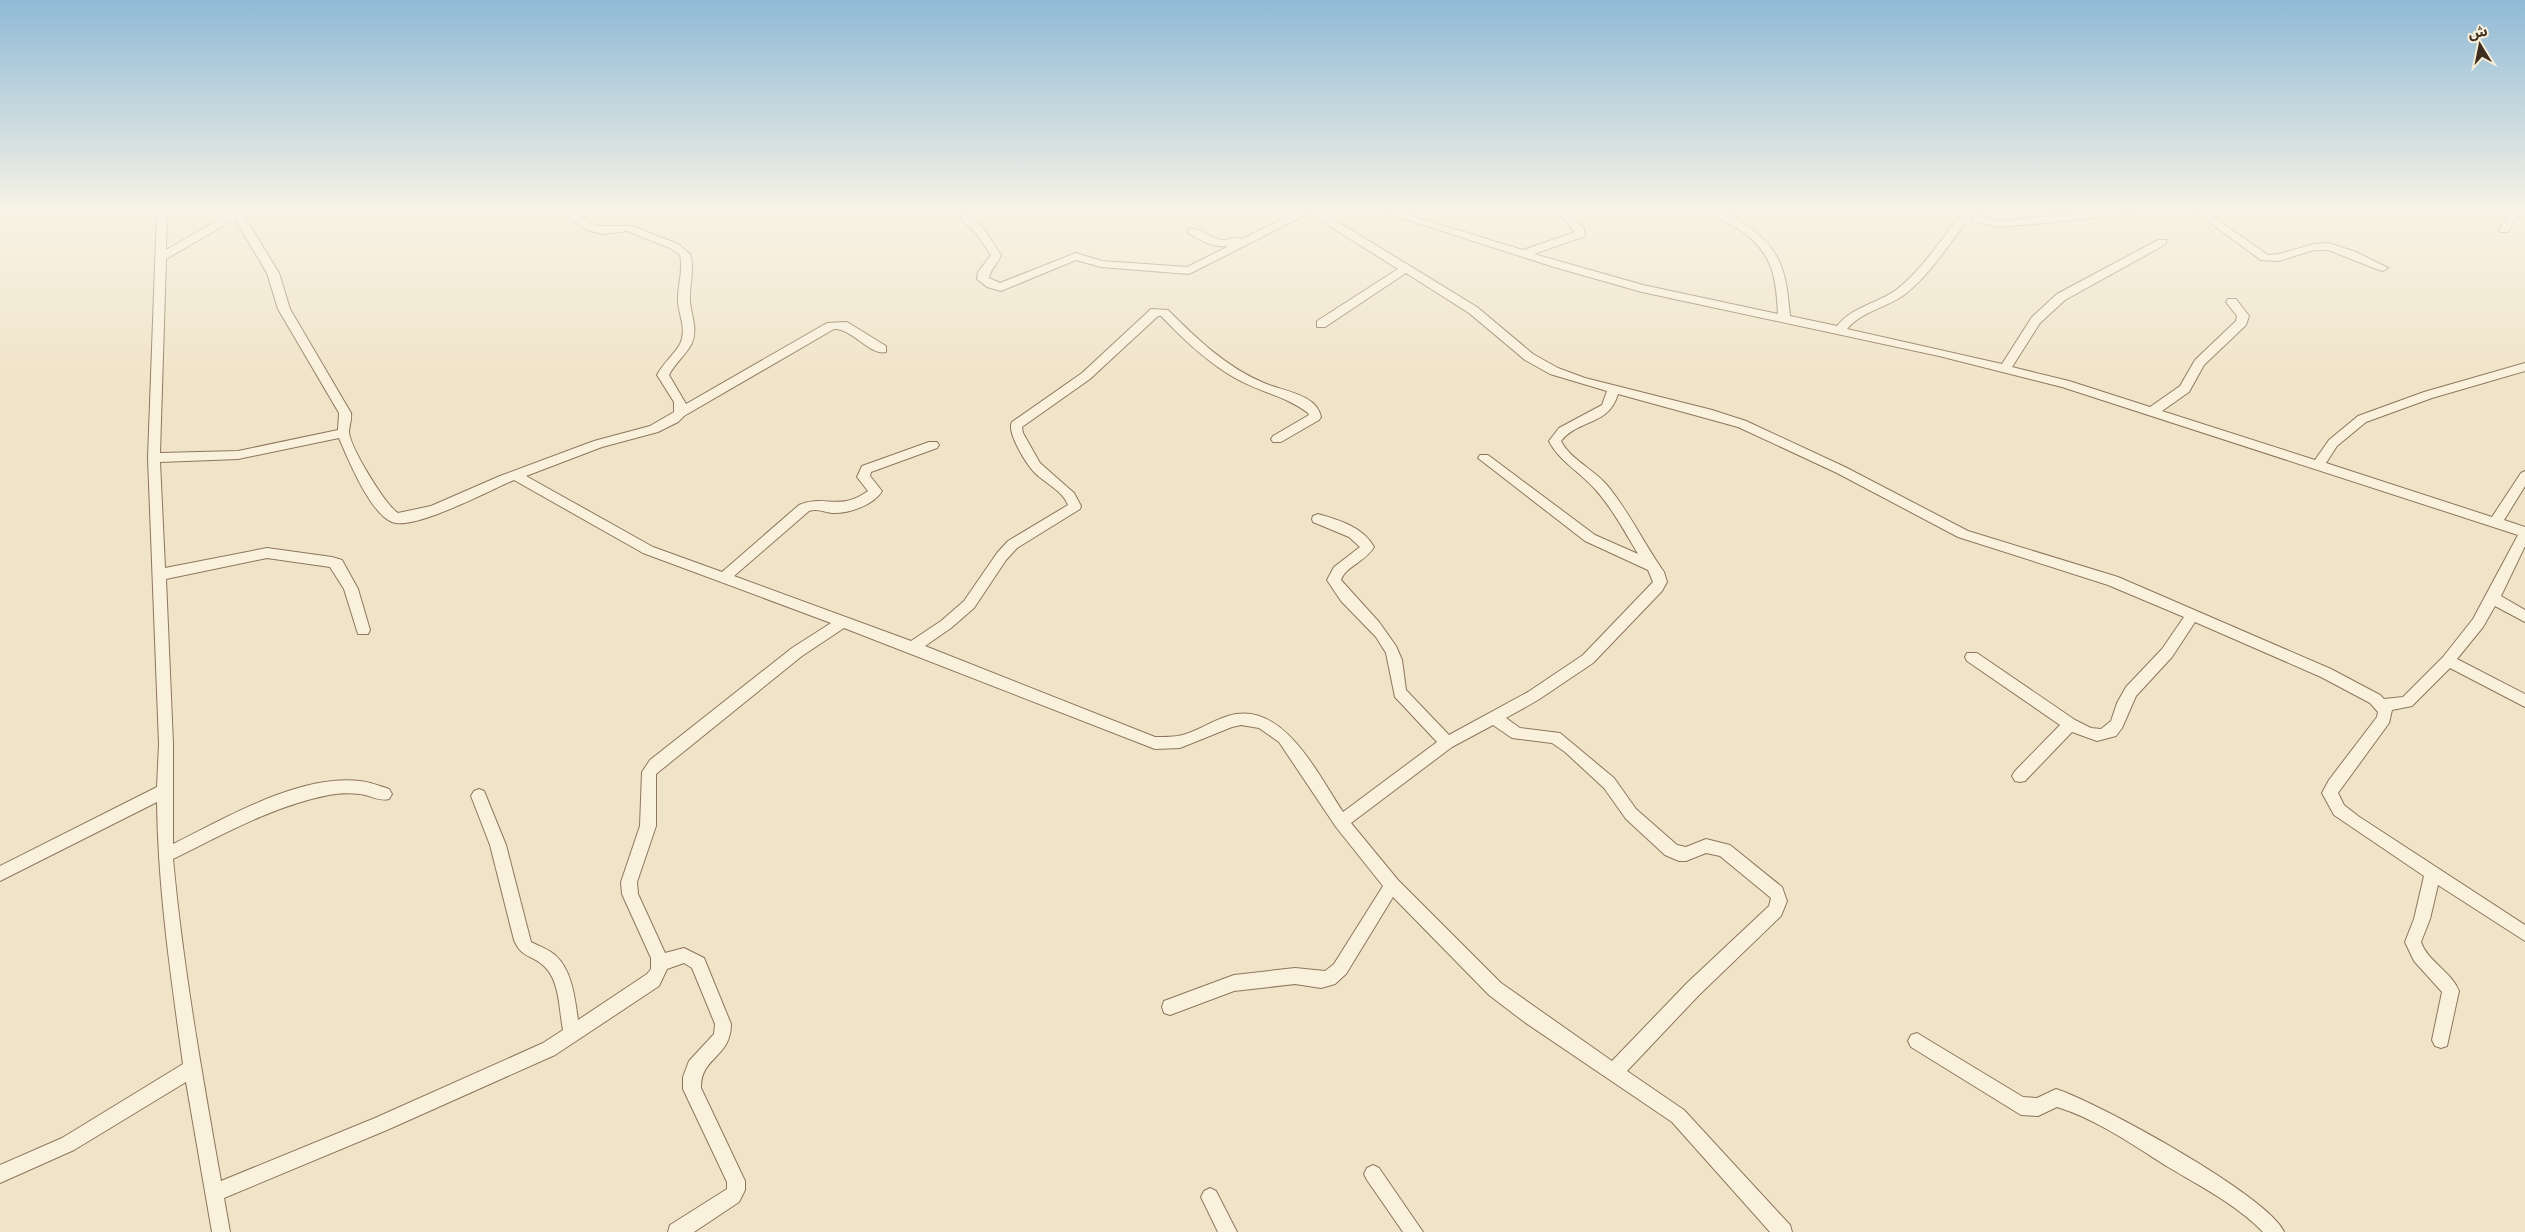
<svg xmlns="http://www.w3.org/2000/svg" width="2525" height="1232" viewBox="0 0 2525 1232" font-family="Lora,'Noto Sans Arabic',serif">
	<rect width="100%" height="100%" fill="#f0e4c8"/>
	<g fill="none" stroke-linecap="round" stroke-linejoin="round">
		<defs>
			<g id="street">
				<path d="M 157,211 L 167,211 L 166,250 L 233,211 L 245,211 L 243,214 L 279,273 L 290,309 L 351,413 C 352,420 349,426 349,432 C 350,447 385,505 398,513 L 431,506 L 500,476 L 594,441 L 650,426 L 674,412 L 674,402 L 657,375 C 663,363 674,355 680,344 C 687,329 679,316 678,302 C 677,286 684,271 680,255 L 670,248 L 627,231 L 604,234 L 589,231 L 558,211 L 570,211 L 596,226 L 632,226 L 678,244 L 690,254 C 695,270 689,285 690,301 C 691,316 698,328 692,343 C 686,355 675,363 669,375 L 686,404 L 827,323 L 847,322 L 886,346 L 886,352 C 870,356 852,328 834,329 L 684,416 L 678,422 L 658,432 L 602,447 L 526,476 L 653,547 L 722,572 L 799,505 C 825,494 839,512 868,491 L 857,477 L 862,466 L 929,442 L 937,442 L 939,445 L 937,448 L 871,472 L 870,476 L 882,491 C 874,505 848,514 832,513 C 824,512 817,508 809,511 L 734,576 L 911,641 L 941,621 L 964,601 L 997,553 L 1008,541 L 1068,505 C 1063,491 1045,483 1035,473 C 1027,465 1006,432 1012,422 L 1082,373 L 1151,309 L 1168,310 C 1197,339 1226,367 1264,383 C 1282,391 1317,394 1321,417 L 1319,420 L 1281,442 L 1273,442 L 1271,439 L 1273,436 L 1309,415 L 1308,413 C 1286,396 1259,392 1235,378 C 1207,362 1183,339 1161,316 L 1158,316 L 1090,379 L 1022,427 L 1023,433 L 1040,463 L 1074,493 L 1081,506 L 1080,509 L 1017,548 L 1006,560 L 974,608 L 951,628 L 925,646 L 1155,737 C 1162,737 1171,737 1178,736 C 1195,733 1211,721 1228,716 C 1283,699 1318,775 1343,812 L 1437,742 L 1395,697 L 1386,653 L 1376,637 L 1341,601 L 1327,580 L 1334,567 L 1360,547 L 1349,537 L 1313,522 L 1312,519 L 1313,516 L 1318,514 C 1339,520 1363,527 1374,547 C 1365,562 1345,567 1341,580 L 1379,622 L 1396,646 L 1402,660 L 1406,690 L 1449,735 L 1528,692 L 1583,655 L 1653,582 L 1648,570 L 1585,541 L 1478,458 L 1480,455 L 1488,455 L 1595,535 L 1638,554 C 1625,532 1612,508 1595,489 C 1580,472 1559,461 1549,441 L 1559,428 L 1602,405 L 1607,391 L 1550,374 L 1525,360 L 1469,313 L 1406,273 L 1325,327 L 1317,327 L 1317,321 L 1398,269 L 1309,213 L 1189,274 L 1101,267 L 1076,260 L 1001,291 L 987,287 L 977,279 L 978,272 L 991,255 L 976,233 L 961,219 L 961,215 L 969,215 L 984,229 L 1001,255 C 998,263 990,270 989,278 L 1000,283 L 1076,253 L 1102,261 L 1187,267 L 1229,246 C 1214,248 1201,241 1188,233 L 1188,229 C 1200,226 1210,240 1223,240 C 1230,240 1236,235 1242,239 L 1298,211 L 1320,211 L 1477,307 L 1533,354 L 1558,368 L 1585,378 L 1712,410 L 1746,421 L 1845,467 L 1968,531 L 2118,577 L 2331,669 L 2380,695 L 2384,699 L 2403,697 L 2443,657 L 2473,619 L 2518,535 L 2062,387 L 1939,356 L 1642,292 L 1554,267 L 1380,211 L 1395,211 L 1523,250 L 1575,232 L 1560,215 L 1564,211 L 1576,211 L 1571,215 L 1584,229 L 1585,236 L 1534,254 L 1643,285 L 1778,314 C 1776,276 1773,253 1740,230 C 1730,224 1718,219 1711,211 C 1724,210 1732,216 1743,223 C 1782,249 1786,271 1790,316 L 1837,326 C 1852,307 1876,304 1896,290 C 1922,270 1941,240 1961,214 L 1959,211 C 1974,211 1985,218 2000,221 L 2105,211 L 2139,211 L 2134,214 L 2000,227 L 1979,223 L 1969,218 C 1949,244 1930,275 1904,295 C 1886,308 1862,311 1847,329 L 2002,364 L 2032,317 L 2057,294 L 2158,240 L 2166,240 L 2166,244 L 2065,300 L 2040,323 L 2012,367 L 2069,381 L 2150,407 L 2180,386 L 2195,360 L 2236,321 L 2237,316 L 2226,302 L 2228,299 L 2236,299 L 2249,316 L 2246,325 L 2204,365 L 2189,392 L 2162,411 L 2315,460 L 2329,440 L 2358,416 L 2424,392 L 2525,363 L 2525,371 L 2432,398 L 2366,422 L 2337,446 L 2326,463 L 2492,517 L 2521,473 L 2525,471 L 2525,486 L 2504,520 L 2525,527 L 2525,546 L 2501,596 L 2525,610 L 2525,622 L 2495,606 L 2483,627 L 2457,659 L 2525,694 L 2525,707 L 2450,668 L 2412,706 L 2392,710 L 2389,723 L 2338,793 L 2344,805 L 2358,816 L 2525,925 L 2525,941 L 2438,885 L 2430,919 L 2421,942 C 2428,962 2451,971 2459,991 L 2447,1046 L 2441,1048 L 2435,1046 L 2432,1040 L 2442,992 L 2414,961 L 2405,942 L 2414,919 L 2424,876 L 2334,815 L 2322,793 L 2329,780 L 2377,717 L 2378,712 L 2370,703 L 2321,677 L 2195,622 L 2172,657 L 2136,696 L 2122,728 L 2116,736 L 2097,741 L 2072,732 L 2025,781 L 2020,782 L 2015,781 L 2012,776 L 2015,771 L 2060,725 L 1967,661 L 1965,657 L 1967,653 L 1977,653 L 2075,720 L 2091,728 L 2101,729 L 2111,721 L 2117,703 L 2126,687 L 2162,649 L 2184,617 L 2108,585 L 1958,537 L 1837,473 L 1738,427 L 1618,394 C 1609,426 1578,419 1561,441 C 1570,459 1593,469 1606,484 C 1629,511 1644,544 1664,572 L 1667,582 L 1662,591 L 1593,663 L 1538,700 L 1506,718 L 1520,728 L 1560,733 L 1614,778 L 1636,809 L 1677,845 L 1686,847 L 1706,839 L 1730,845 L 1782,887 L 1787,901 L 1781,916 L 1699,995 L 1627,1071 L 1684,1110 L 1790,1225 L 1792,1232 L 1770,1232 L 1672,1122 L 1523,1021 L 1489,995 L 1393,897 L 1346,974 L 1335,984 L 1321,988 L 1295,984 L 1234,991 L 1170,1015 L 1164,1013 L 1162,1007 L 1164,1001 L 1234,975 L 1295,968 L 1325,971 L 1334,964 L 1383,886 L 1336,827 L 1279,742 L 1259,728 L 1241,725 L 1232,727 L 1180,748 L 1155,749 L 844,628 L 802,656 L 656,774 L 656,826 L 637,882 L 638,894 L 665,953 L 684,948 L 704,958 L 731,1024 C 731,1058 700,1057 701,1088 L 745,1181 L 745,1190 L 739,1202 L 694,1232 L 668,1232 L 670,1225 L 727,1189 L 727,1182 L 683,1089 L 683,1077 L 689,1061 L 714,1034 L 715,1024 L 692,968 L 684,963 L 667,969 L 659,986 L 555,1055 L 387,1130 L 224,1198 L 230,1232 L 212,1232 L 186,1082 L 74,1150 L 0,1183 L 0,1165 L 62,1138 L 183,1064 C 171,977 158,890 157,802 L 0,881 L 0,866 L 157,787 L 159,744 L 148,458 ZM 235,219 L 267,273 L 278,309 L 339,413 L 338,430 L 238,451 L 160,453 L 166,259 ZM 339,438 C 348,459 370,513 392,522 C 414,531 490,490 514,480 L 643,553 L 831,623 L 792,648 L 650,760 L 642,772 L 640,826 L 621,882 L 622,894 L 651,958 L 651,969 L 647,974 L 578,1020 C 575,998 572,970 555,955 C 548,949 539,946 531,942 L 506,845 L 484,791 L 479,789 L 474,791 L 471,796 L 490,845 L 514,940 C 522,959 532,954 545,967 C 560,982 559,1010 563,1030 L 543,1043 L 375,1118 L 221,1181 C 202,1074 183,967 173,859 C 224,834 273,806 329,795 C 339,793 350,793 360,794 C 370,795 380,802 389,799 L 392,794 L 389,789 C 380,786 370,782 360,781 C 299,774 226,818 173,844 L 173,744 L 166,579 L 267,558 L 330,567 L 344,589 L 358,634 L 368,634 L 370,630 L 358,589 L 342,560 L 332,557 L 267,548 L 165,568 L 160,462 L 238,459 ZM 1493,725 L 1512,738 L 1552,743 L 1565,752 L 1604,788 L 1626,819 L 1665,855 L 1679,861 L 1686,861 L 1706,853 L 1720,856 L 1771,898 L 1769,906 L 1687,983 L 1612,1061 L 1501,983 L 1398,880 L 1351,823 L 1452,747 Z"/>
				<polygon points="2194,211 2205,211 2268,255 2279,254 2314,244 2328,243 2356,252 2388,268 2383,271 2379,270 2328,250 2314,250 2279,261 2261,260"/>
				<polygon points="2510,211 2520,211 2508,232 2500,232 2499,230"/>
				<path d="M 1917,1033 L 2023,1097 L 2037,1098 L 2056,1089 C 2097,1102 2269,1196 2284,1232 L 2263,1232 C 2237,1205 2200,1186 2168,1167 C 2133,1145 2096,1119 2057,1107 L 2038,1116 L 2021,1115 L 1911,1047 L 1908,1041 L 1911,1035 Z"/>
				<polygon points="1373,1165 1379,1168 1423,1232 1403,1232 1367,1180 1364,1174 1367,1168"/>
				<polygon points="1210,1188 1216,1191 1237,1232 1218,1232 1201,1197 1204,1191"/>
			</g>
		</defs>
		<use href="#street" stroke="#8d765c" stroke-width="2"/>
		<use href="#street" fill="#faf1dc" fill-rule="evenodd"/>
		<defs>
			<polyline id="street-bridge" points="1965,216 1970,211"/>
		</defs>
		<use href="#street-bridge" stroke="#8d765c" stroke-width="14" stroke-linecap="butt"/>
		<use href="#street-bridge" stroke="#faf1dc" stroke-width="12"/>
	</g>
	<linearGradient id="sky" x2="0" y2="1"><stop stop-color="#8fbad6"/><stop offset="0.55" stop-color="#f8f3e6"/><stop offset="1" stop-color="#f8f3e6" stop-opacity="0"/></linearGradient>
	<rect width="2525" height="383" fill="url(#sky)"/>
	<g transform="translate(2480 45) rotate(350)" stroke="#f7eed8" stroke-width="4" paint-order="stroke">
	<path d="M0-4L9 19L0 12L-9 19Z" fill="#3d2e20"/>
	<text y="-8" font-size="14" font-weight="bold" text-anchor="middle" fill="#3d2e20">ش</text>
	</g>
</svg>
